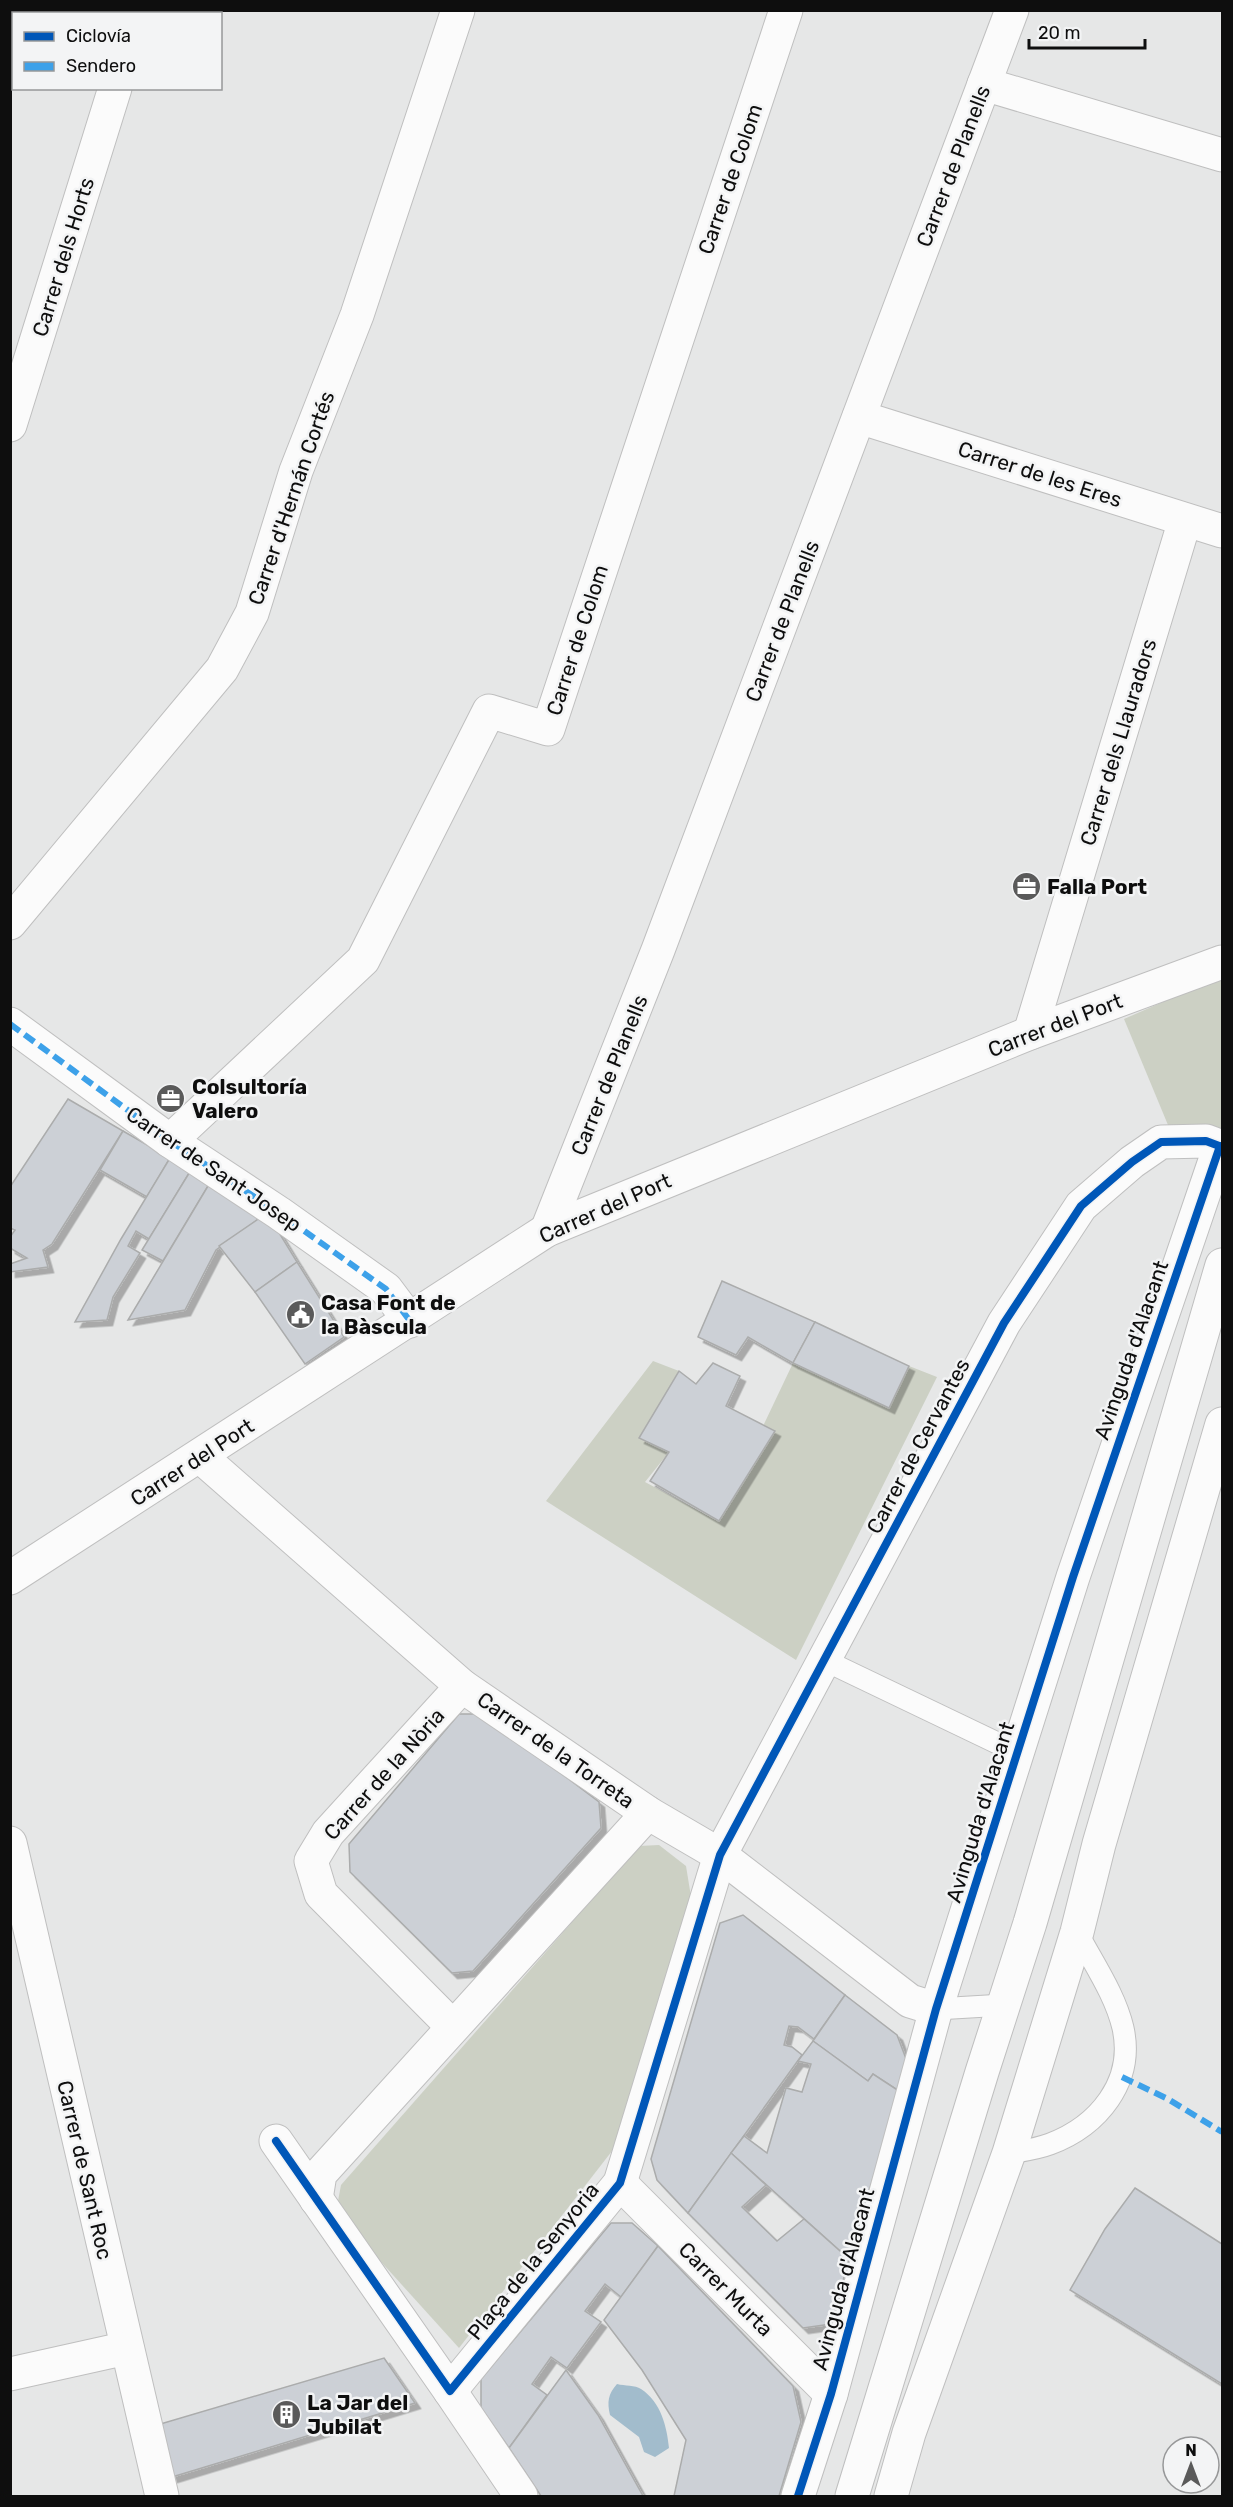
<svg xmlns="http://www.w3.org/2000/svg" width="1233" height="2507" viewBox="0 0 1233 2507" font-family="Rubik,sans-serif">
	<defs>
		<filter id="shadow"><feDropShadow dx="5.5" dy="5.5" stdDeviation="0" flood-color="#0004"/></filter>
	</defs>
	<rect width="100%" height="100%" fill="#e6e7e7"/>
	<g fill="#ccd0c4">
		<polygon points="1222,976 1222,1143 1168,1125 1124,1019"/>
		<polygon points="653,1361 679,1371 640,1438 669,1452 645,1482 718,1521 793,1363 889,1407 909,1366 937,1377 796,1660 546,1501"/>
		<polygon points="659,1845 686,1866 693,1909 619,2142 459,2348 336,2212 341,2185 639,1846"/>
	</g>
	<path fill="#a2bccc" d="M 617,2384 C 625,2386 635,2385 641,2389 C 661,2402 667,2427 669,2448 L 655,2457 L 644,2452 L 639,2437 L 610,2415 C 607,2402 608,2394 617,2384 Z"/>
	<g fill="#ccd0d6" stroke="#abacac" stroke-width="1.5" filter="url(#shadow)">
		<polygon points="68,1099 123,1131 52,1244 43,1250 48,1267 10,1272 10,1264 27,1258 10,1248 10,1237 15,1230 10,1228 10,1187"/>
		<polygon points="123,1131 170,1158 147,1197 100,1170"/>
		<polygon points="170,1158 191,1170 149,1239 136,1231 128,1246 140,1253 113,1297 107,1320 75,1322 121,1239"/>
		<polygon points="191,1170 211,1181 163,1261 142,1250"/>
		<polygon points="211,1181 267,1213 216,1250 185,1310 128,1320"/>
		<polygon points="267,1213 297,1262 255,1292 219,1246"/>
		<polygon points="297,1262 344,1337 305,1364 255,1292"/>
		<polygon points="722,1281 815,1322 793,1363 748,1337 736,1355 698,1337"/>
		<polygon points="815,1322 909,1366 889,1408 793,1363"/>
		<polygon points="713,1363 740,1376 726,1406 775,1431 719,1521 650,1481 669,1452 639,1438 679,1371 696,1384"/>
		<polygon points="459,1714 483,1714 599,1802 601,1828 473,1971 452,1973 350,1872 349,1844"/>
		<polygon points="743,1915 845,1995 814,2039 798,2027 789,2026 784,2045 792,2047 802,2055 688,2213 657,2180 651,2159 720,1923"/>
		<polygon points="845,1995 897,2035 908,2064 899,2091 873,2074 868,2081 813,2041"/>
		<polygon points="813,2041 868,2081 873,2074 899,2091 849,2259 731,2153 744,2136 767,2153 786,2088 802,2092 811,2064 798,2061"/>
		<polygon points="731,2153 766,2185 742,2207 777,2241 804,2219 849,2259 831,2324 803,2328 688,2213"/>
		<polygon points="1135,2188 1222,2244 1222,2384 1070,2290 1105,2229"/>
		<polygon points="611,2223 632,2223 658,2246 621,2297 605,2284 585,2311 601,2322 567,2368 551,2357 532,2384 547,2395 509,2448 481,2408 481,2379"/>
		<polygon points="658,2246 793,2386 801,2422 779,2496 674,2496 686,2440 642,2370 604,2320"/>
		<polygon points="384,2358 415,2403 172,2477 157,2425"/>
		<polygon points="566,2370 598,2415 643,2496 541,2496 509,2448"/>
	</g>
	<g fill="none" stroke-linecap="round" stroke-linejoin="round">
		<defs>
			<g id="lane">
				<polyline points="824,1660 1018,1753"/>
				<polyline points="936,2009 1004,2005"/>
				<path d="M 1009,2153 C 1022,2151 1037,2149 1050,2144 C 1098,2126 1135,2082 1123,2028 C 1115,1994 1093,1963 1077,1932"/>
			</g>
			<g id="street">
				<polyline points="138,14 139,10"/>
				<polyline points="984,84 1222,155"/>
				<polyline points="859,417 1222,531"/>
				<polyline points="10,425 115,88"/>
				<polyline points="10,923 222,669 252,613 296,471 357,315 458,10"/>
				<polyline points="10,1024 170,1141 279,1213 386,1289 410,1321"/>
				<polyline points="1030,1033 1185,520"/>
				<polyline points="170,1141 363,960 489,711 548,729 786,10"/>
				<polyline points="547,1230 658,950 1012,10"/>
				<polyline points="201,1457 462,1686 648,1813 720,1855 910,2001 936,2009"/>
				<polyline points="10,1578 547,1230 1030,1033 1222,962"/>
				<polyline points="10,1843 162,2496"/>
				<polyline points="452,2026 321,1894 311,1861 328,1833 462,1686"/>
				<polyline points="276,2141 450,2391 620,2183 720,1855 1004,1323 1081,1206 1132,1162 1161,1142 1206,1141 1222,1147"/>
				<polyline points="620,2183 831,2394"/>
				<polyline points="316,2199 320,2174 648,1813"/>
				<polyline points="10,2374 127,2348"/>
				<polyline points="450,2391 521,2496"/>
				<polyline points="798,2496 831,2394 936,2009 1073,1577 1220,1146"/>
			</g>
			<g id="secondary">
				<polyline points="852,2496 982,2072 1030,1923 1222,1265"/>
				<polyline points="891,2496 909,2433 1009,2153 1077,1932 1099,1844 1222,1424"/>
			</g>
		</defs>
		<use href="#lane" stroke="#bfbfbf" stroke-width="23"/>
		<use href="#street" stroke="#bfbfbf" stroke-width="35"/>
		<use href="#secondary" stroke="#bfbfbf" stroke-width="35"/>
		<use href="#lane" stroke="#fbfbfb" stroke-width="21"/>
		<use href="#street" stroke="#fbfbfb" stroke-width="33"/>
		<use href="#secondary" stroke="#fbfbfb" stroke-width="33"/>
		<g stroke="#3da1e9" stroke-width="6" stroke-dasharray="12 6" stroke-linecap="butt">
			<polyline points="10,1024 170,1141 279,1213 386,1289 410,1321"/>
			<polyline points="1122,2077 1168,2099 1222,2132"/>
		</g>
		<defs>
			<g id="cycleway">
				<polyline points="276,2141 450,2391 620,2183 720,1855 1004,1323 1081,1206 1132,1162 1161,1142 1206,1141 1222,1147"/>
				<polyline points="798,2496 831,2394 936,2009 1073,1577 1220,1146"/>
			</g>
		</defs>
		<use href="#cycleway" stroke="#f3f4f5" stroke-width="11"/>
		<use href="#cycleway" stroke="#0057b8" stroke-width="8"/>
	</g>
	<defs>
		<symbol id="office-disc" viewBox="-11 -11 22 22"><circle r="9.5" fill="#5a5a5a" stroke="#f3f4f5"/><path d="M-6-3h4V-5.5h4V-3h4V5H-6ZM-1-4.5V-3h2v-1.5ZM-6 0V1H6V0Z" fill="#fff"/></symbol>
		<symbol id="civic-disc" viewBox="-11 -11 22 22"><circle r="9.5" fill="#5a5a5a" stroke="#f3f4f5"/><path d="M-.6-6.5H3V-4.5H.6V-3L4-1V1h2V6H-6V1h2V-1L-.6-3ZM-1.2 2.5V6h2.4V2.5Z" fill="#fff"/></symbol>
		<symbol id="building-disc" viewBox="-11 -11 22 22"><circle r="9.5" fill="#5a5a5a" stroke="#f3f4f5"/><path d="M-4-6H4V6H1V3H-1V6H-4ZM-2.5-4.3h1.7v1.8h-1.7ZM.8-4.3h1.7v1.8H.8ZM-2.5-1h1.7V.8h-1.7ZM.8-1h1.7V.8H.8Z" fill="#fff"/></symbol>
	</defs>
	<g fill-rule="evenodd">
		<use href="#office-disc" x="1010" y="870" width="33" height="33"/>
		<use href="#office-disc" x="154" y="1082" width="33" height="33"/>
		<use href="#civic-disc" x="284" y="1298" width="33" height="33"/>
		<use href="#building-disc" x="270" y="2398" width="33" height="33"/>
	</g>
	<g text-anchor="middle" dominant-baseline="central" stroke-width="5" stroke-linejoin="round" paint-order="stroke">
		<g font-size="21" fill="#0e0e0e" stroke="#f3f4f5">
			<text transform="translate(953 166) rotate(-69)">Carrer de Planells</text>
			<text transform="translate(730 179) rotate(-71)">Carrer de Colom</text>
			<text transform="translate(63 257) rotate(-73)">Carrer dels Horts</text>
			<text transform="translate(1040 474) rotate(18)">Carrer de les Eres</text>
			<text transform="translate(291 498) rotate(-71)">Carrer d'Hernán Cortés</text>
			<text transform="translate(782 621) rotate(-69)">Carrer de Planells</text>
			<text transform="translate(577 640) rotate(-72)">Carrer de Colom</text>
			<text transform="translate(1118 742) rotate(-73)">Carrer dels Llauradors</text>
			<text transform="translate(1055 1025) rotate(-21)">Carrer del Port</text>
			<text transform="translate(609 1075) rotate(-68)">Carrer de Planells</text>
			<text transform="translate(214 1169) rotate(34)">Carrer de Sant Josep</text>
			<text transform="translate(605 1208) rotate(-24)">Carrer del Port</text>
			<text transform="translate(1131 1350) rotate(-71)">Avinguda d'Alacant</text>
			<text transform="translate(918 1446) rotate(-62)">Carrer de Cervantes</text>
			<text transform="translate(192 1462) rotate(-33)">Carrer del Port</text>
			<text transform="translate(556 1750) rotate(35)">Carrer de la Torreta</text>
			<text transform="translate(384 1774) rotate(-48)">Carrer de la Nòria</text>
			<text transform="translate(980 1812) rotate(-73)">Avinguda d'Alacant</text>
			<text transform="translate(85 2170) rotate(77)">Carrer de Sant Roc</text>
			<text transform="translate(533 2261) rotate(-51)">Plaça de la Senyoria</text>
			<text transform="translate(843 2279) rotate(-75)">Avinguda d'Alacant</text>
			<text transform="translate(726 2289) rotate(45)">Carrer Murta</text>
		</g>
		<g font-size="21" font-weight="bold" fill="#0e0e0e" stroke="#f3f4f5" text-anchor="start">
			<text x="1047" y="886">Falla Port</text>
			<text x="192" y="1086">Colsultoría<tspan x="192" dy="24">Valero</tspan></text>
			<text x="321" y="1302">Casa Font de<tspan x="321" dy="24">la Bàscula</tspan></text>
			<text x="307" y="2402">La Jar del<tspan x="307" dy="24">Jubilat</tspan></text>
		</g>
	</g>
	<rect width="1233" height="2507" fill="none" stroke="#0e0e0e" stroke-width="24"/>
	<rect x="12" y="12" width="210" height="78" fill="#f3f4f5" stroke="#979899" stroke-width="1.5"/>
	<rect x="24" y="32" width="30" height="9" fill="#0057b8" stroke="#979899" stroke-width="1.5"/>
	<text x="66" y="42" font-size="18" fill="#0e0e0e">Ciclovía</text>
	<rect x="24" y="62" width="30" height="9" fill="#3da1e9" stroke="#979899" stroke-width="1.5"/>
	<text x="66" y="72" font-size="18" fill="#0e0e0e">Sendero</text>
	<g transform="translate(1191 2465)"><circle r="28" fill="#f3f4f5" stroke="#979899" stroke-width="1.5"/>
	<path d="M0-4.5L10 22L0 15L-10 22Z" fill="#5a5a5a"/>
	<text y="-9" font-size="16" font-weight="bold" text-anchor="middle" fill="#0e0e0e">N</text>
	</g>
	<path d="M1029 39v9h116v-9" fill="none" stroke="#0e0e0e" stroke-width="3"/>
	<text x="1038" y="39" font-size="18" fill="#0e0e0e" stroke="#f3f4f5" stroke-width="4.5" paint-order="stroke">20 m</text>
</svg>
